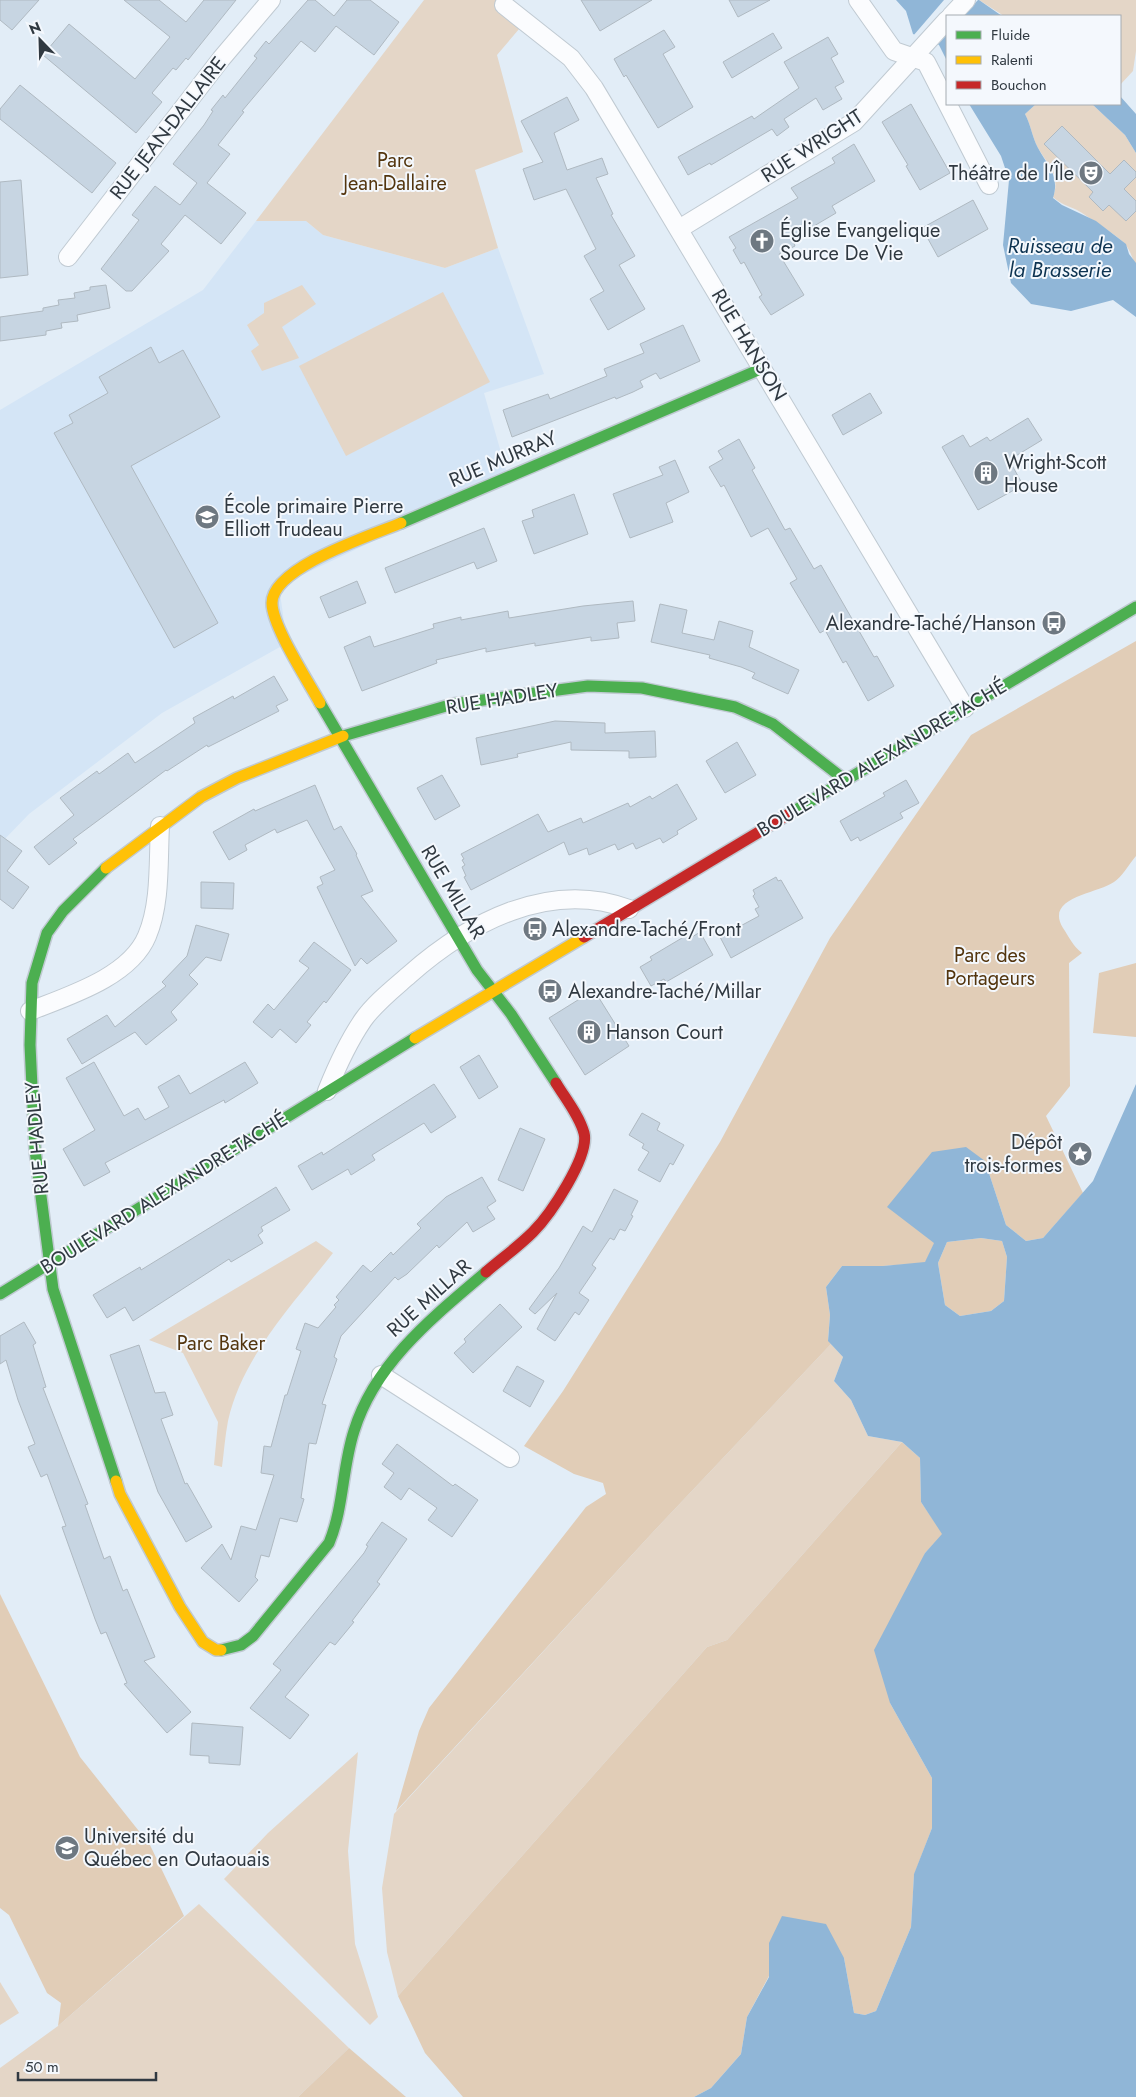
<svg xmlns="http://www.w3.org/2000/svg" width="1136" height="2097" viewBox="0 0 1136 2097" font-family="Jost,sans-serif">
	<rect width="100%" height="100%" fill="#e2edf7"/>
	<polygon fill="#d4e5f6" points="256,221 306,221 323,235 445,268 498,248 544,374 484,393 508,477 279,586 287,643 162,713 29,814 0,844 0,410 203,290"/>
	<g fill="#e4d6c7">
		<polygon points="424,0 501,0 525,22 497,55 523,152 475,170 498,248 445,268 323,235 306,221 256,221"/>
		<polygon points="979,0 1136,0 1136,51 1133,71 1120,85 1120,16 1004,16"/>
		<path d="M 1036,104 L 1092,104 L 1125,135 L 1136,153 L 1136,276 C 1136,266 1131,251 1125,244 C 1121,238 1084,214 1077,210 C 1068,206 1061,204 1053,197 C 1061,176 1048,165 1038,148 C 1032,137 1031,125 1025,114 Z"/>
		<polygon points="302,285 316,304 282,327 299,358 262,371 251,351 259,345 247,325 264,313 264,303"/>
		<polygon points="443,292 490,382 346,456 299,366"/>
		<path d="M 316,1241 L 333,1253 C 293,1304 242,1357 228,1421 C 225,1436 224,1452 222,1467 L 214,1465 L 218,1422 L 183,1353 L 149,1340 Z"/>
		<polygon points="831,1344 843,1357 834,1381 851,1400 868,1436 902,1442 727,1640 707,1647 398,1996 387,1952 382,1888 394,1814 654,1531"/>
		<polygon points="358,1752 348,1851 355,1944 378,2017 370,2025 224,1879 268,1833"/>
		<polygon points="199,1904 349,2048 298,2097 0,2097 0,2068 58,2026"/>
		<polygon points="0,1982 19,2013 0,2025"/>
	</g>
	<g fill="#e1cdb7">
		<path d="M 1136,641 L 1136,856 C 1129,864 1122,877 1114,882 C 1097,894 1044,897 1063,928 C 1069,937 1073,946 1082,953 L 1069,963 L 1070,1086 L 1046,1116 L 1083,1193 L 1043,1238 L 1026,1241 L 1006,1225 L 985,1161 L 934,1244 L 925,1263 L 883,1266 L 842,1266 L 826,1287 L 830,1315 L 828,1340 L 831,1344 L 654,1531 L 396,1811 L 419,1731 L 429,1708 L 586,1507 L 606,1494 L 603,1483 L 574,1474 L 524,1446 L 563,1391 L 720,1142 L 830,938 L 971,735 Z"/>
		<polygon points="1136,963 1136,1037 1093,1033 1099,973"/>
		<polygon points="981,1238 1002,1241 1007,1257 1004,1301 991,1311 960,1316 945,1305 938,1263 947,1242"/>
		<polygon points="902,1442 920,1458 921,1502 943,1534 925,1553 890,1703 932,1778 932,1828 914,1875 911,1927 876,2011 865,2015 854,2013 844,1958 769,1943 769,1976 747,2017 741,2054 711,2088 694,2097 463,2097 425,2053 398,1996 707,1647 727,1640"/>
		<polygon points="0,1594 80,1757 150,1845 184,1916 58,2026 61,2003 47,1993 9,1915 0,1908"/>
		<polygon points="349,2048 406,2097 298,2097"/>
	</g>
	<g fill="#90b6d7" fill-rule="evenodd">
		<polygon points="896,0 979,0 1002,16 947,16 947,61 939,45 913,34 906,11"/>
		<polygon points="1120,96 1136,114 1136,153 1125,135 1092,104 1120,104"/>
		<path d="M 969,104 L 1036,104 L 1025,114 C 1031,125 1032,137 1038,148 C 1048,166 1060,176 1053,198 L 1062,205 L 1096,221 L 1126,244 L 1129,254 L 1136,263 L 1136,317 L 1113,300 L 1071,311 L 1031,304 L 1011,283 L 1003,245 L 1009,180 L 1001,156 Z"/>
		<path d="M 1136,1084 L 1136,2097 L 694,2097 L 711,2088 L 741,2054 L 747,2017 L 769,1977 L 769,1943 L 782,1916 L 826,1924 L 844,1958 L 854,2013 L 865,2015 L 876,2011 L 911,1927 L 914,1874 L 932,1828 L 932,1778 L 890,1703 L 874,1650 L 925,1553 L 942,1534 L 921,1502 L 920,1458 L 902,1442 L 868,1436 L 851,1400 L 834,1381 L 843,1357 L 828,1341 L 830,1315 L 826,1287 L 842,1266 L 883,1266 L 925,1262 L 934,1243 L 887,1207 L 932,1152 L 966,1147 L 985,1161 L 1006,1225 L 1026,1241 L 1043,1238 L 1093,1181 ZM 981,1238 L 1002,1241 L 1007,1257 L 1004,1301 L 991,1311 L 960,1316 L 945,1305 L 938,1263 L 947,1242 Z"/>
	</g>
	<polygon fill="#e2edf7" points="944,0 978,0 963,16 947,16 947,34 936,47 913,36"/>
	<g fill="#c7d5e2" stroke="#afb9c1">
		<polygon points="0,0 39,0 12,30 0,20"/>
		<polygon points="124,0 159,0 186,22 204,0 236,0 188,60 186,58 176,70 173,68 152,93 162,102 136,133 43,55 69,24 135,79 170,37"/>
		<polygon points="308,0 315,0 334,16 347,0 370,0 399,22 374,55 336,26 315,52 301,41 242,111 244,112 218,145 230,154 207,183 246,213 221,244 185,215 161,244 169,251 132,291 126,291 101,269 139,220 132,215 155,186 180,205 197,183 173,164 204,125 213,111 211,110 223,95 225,98 257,58 254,56 266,41 269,44"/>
		<polygon points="581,0 652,0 600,31"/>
		<polygon points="729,0 770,0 738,17"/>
		<polygon points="664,30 675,47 663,54 693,107 658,128 626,75 624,77 614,59"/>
		<polygon points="773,33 782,48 732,78 723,62"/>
		<polygon points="828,37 838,54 831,58 844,82 835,87 842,99 823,110 816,98 784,119 789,127 777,136 772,129 711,165 710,163 688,175 678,157 752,116 754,119 799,88 784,62"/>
		<polygon points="20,85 116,163 92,193 0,119 0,109"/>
		<polygon points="567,97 579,120 554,133 567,170 602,158 608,174 596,178 613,214 611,215 635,256 619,265 645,309 608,330 590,299 604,291 584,256 596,249 566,189 534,200 523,169 543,162 521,121"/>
		<polygon points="911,104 950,173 920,190 906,166 908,165 882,122"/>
		<polygon points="1062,126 1110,174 1124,160 1136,172 1136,177 1124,189 1136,201 1136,211 1126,221 1109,205 1103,211 1089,197 1093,192 1044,144"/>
		<polygon points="854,144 875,181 832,206 836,213 792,239 795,246 779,254 804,295 771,315 759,297 762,295 744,262 741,264 733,250 736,248 729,237 798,198 791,188 835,163 832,158"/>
		<polygon points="21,180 28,275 0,278 0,182"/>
		<polygon points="973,200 988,229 938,257 922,228"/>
		<polygon points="106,285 110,308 77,315 78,321 61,323 62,328 46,331 46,335 0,341 0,317 43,311 43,308 59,305 58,300 75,298 74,293 90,290 90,287"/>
		<polygon points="683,325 700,361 660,379 656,373 640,381 643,387 633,392 616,399 615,397 512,437 503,410 548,394 550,399 607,376 604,369 644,353 640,344"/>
		<polygon points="151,347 159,363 183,350 220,417 131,466 218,623 174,648 54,433 73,423 69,415 108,393 99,377"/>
		<polygon points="870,393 882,413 843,435 832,415"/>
		<polygon points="1028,418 1042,440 1009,460 1023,485 978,510 942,447 963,435 970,447 987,437 990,441"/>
		<polygon points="739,439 755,468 752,470 785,530 790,528 814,569 821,565 874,657 877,656 894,686 868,701 846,661 843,663 825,630 820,633 790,583 797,579 768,528 751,537 724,485 721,487 709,467 723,459 718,451"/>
		<polygon points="675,460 689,492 666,503 673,522 630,538 613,494 663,475 659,467"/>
		<polygon points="574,494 588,534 534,554 522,521 534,517 532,510"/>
		<polygon points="484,528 497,561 477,569 474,562 395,593 385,568"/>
		<polygon points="357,581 366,603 329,618 320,597"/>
		<polygon points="633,601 635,621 617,623 619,638 591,641 591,637 535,646 535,643 486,652 486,648 436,660 437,663 362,691 344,647 370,636 374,647 434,628 433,624 461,617 461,620 508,611 509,618 583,606"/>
		<polygon points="660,604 687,610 682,633 714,640 719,621 753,631 749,647 799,670 788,694 752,678 755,673 741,667 709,658 710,655 651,642"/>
		<polygon points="274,676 288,700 276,706 279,711 208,747 207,745 167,771 166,770 73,839 77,843 49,865 34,847 74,815 60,798 97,771 99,774 128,753 135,763 195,723 193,718 233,696 234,699"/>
		<polygon points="555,721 605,723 605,733 655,731 656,757 629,758 629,751 571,750 571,742 517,754 518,757 481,765 476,738"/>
		<polygon points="737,742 756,775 725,793 706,761"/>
		<polygon points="442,775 460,806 435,820 417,788"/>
		<polygon points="906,780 919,803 900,813 903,818 860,841 858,837 851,841 840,821 885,796 883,793"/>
		<polygon points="677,784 697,819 677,831 678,834 663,843 660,838 636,849 633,843 618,850 615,844 589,855 587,848 569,855 564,842 471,890 464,877 466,876 462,867 465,865 462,860 464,859 461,854 538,814 548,832 581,818 583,823 628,803 630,807 650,796 652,799"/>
		<polygon points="315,785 334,830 341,826 357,854 356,855 373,891 361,896 397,941 367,964 361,958 355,966 317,887 323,884 320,877 335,870 307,820 277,833 275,829 245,845 247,850 229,860 213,832 254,809 255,811"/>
		<polygon points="0,835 22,851 7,871 29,887 13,909 0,899"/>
		<polygon points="776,877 778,881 781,880 803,918 731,958 720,937 759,916 755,909 759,907 753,896 755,894 753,890"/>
		<polygon points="201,882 234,883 233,909 201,908"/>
		<polygon points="196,925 229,934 221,961 206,957 189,975 198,984 171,1012 177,1020 146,1045 135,1032 82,1064 67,1039 107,1015 115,1027 166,986 162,982 187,956"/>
		<polygon points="700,932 713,955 666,982 664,979 651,986 640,967 652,960 650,957 687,935 689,939"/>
		<polygon points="314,942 351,970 326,1003 324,1001 307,1022 311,1025 296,1043 280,1029 272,1038 253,1022 268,1004 274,1010 309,968 299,961"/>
		<polygon points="594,990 629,1046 585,1075 549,1018"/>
		<polygon points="479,1055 498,1087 479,1099 460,1067"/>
		<polygon points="94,1062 124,1116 138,1108 145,1120 169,1107 158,1087 179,1075 190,1094 245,1062 258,1083 225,1103 224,1100 105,1163 110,1172 84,1186 63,1149 95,1130 66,1078"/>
		<polygon points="434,1084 456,1117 431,1133 424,1123 372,1155 375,1160 351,1175 348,1169 312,1190 298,1166 322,1152 323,1155"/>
		<polygon points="642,1113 660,1123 657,1130 684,1145 673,1165 670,1163 660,1182 638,1170 649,1152 642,1148 644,1144 629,1135"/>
		<polygon points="520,1128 545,1139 523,1191 498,1180"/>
		<polygon points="482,1177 496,1201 487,1207 495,1219 473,1232 467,1222 439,1248 437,1245 407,1274 398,1280 395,1277 341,1336 334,1357 337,1359 322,1404 326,1405 316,1444 309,1443 301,1498 304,1499 297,1522 280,1518 269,1557 261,1555 255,1577 258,1580 239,1602 201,1568 222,1544 231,1560 241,1526 256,1530 274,1475 261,1473 264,1446 271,1447 285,1395 287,1395 301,1351 296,1349 305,1323 318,1328 336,1307 334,1305 339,1300 336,1297 363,1265 371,1272 391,1252 393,1255 421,1228 417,1224 446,1197"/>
		<polygon points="276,1187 290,1210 261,1227 263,1231 258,1235 263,1243 231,1262 229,1259 133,1321 125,1307 107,1318 93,1295 140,1267 141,1270"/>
		<polygon points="614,1189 638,1201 631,1215 633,1216 625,1231 620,1229 614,1240 610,1238 592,1265 596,1268 579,1293 589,1300 579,1315 575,1312 555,1341 537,1329 557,1293 535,1314 529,1309 559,1268 583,1226 592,1232"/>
		<polygon points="500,1304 522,1327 473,1373 454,1353 466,1342 464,1339"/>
		<polygon points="24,1322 36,1343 33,1345 46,1387 43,1388 88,1504 85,1505 104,1559 110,1556 123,1591 127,1589 155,1657 144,1661 191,1712 167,1733 124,1684 127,1683 106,1632 101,1634 95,1619 62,1527 66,1526 47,1474 41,1477 28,1447 35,1444 18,1400 6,1360 0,1364 0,1336"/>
		<polygon points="139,1345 155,1393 165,1392 173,1415 161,1419 185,1484 187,1483 212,1527 186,1542 158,1492 110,1355"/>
		<polygon points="517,1366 544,1381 530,1407 503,1391"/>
		<polygon points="397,1444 453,1486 455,1484 478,1500 452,1537 428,1520 437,1508 409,1488 401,1500 384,1487 394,1473 382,1464"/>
		<polygon points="382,1522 407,1539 377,1582 380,1584 352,1621 354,1622 335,1645 330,1642 285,1697 309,1715 290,1739 250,1708 281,1670 273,1664 364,1553 368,1546 366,1545"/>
		<polygon points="192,1723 243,1727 240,1765 209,1763 209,1756 190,1755"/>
	</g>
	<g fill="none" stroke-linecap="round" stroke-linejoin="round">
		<defs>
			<g id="street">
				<polyline points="858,0 894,51 926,62 989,185"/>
				<polyline points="504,5 571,58 594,88 965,708"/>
				<polyline points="951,16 966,0"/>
				<polyline points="679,229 854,122 947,20"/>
				<polyline points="68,257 221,59 271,0"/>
				<path d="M 30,1011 C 68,996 130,977 147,936 C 161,903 158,862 160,826"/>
				<path d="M 327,1091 C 337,1066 348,1042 363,1020 C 375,1003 393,989 409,975 C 468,923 549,879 629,909"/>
				<polyline points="381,1375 510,1458"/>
			</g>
			<g id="fast">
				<polyline points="401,523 763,368"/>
				<polyline points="320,703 477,970 511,1014 556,1083"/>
				<polyline points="343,736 453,704 588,686 642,688 735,707 773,724 845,780"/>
				<polyline points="789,814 1136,607"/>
				<polyline points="106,868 63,911 47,933 32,983 30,1045 35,1150 53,1289 116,1481"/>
				<polyline points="0,1294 415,1038"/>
				<path d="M 221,1650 L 241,1645 L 253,1636 L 329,1543 C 344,1507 342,1468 354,1431 C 375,1363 433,1317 486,1272"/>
			</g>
			<g id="slow">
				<path d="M 320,703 C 308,681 272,626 272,603 C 272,567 372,535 401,523"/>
				<polyline points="106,868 201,797 237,778 343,736"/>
				<polyline points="415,1038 584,937"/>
				<polyline points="116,1481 120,1494 180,1607 203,1642 216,1650 221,1650"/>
			</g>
			<g id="jam">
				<polyline points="584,937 789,814"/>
				<path d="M 486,1272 C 501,1259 518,1247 533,1232 C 550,1215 590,1156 584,1133 C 579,1115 565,1098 556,1083"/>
			</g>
		</defs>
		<use href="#street" stroke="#c0cad2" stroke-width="20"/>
		<use href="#fast" stroke="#c0cad2" stroke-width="14"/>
		<use href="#slow" stroke="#c0cad2" stroke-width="14"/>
		<use href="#jam" stroke="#c0cad2" stroke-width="14"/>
		<use href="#street" stroke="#fbfcfe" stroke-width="18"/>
		<use href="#fast" stroke="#4caf50" stroke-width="11"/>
		<use href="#slow" stroke="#ffc107" stroke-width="11"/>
		<use href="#jam" stroke="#c62828" stroke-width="11"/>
	</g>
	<defs>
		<symbol id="theatre-disc" viewBox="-11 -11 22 22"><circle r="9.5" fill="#6e7881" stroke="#f4f8fd"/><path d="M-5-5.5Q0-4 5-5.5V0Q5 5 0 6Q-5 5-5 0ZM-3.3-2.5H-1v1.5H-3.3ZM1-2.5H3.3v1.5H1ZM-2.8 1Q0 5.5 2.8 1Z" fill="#fff"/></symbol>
		<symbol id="church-disc" viewBox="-11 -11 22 22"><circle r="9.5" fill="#6e7881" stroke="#f4f8fd"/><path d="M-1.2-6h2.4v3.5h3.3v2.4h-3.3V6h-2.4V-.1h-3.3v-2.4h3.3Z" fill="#fff"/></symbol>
		<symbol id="building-disc" viewBox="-11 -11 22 22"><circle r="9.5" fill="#6e7881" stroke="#f4f8fd"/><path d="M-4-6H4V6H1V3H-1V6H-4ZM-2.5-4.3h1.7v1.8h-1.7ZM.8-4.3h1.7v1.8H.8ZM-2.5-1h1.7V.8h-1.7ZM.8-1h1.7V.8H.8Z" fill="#fff"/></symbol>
		<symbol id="school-disc" viewBox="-11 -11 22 22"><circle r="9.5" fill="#6e7881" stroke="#f4f8fd"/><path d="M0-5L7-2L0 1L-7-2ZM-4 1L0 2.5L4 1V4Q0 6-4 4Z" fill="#fff"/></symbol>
		<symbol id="bus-disc" viewBox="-11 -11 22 22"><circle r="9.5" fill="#6e7881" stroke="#f4f8fd"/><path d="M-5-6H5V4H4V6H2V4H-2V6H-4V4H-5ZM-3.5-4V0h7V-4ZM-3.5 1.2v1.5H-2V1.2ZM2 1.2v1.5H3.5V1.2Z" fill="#fff"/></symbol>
		<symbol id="sight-disc" viewBox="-11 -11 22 22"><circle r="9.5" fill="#6e7881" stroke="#f4f8fd"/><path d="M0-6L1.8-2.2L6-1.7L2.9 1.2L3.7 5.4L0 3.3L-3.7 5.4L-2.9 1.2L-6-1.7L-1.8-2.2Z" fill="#fff"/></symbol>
		<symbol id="university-disc" viewBox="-11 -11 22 22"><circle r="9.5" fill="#6e7881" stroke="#f4f8fd"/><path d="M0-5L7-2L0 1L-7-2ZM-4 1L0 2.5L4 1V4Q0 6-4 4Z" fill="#fff"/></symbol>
	</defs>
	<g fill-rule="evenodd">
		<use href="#theatre-disc" x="1077" y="159" width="28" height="28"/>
		<use href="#church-disc" x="748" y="227" width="28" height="28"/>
		<use href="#building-disc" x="972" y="459" width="28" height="28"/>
		<use href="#school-disc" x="193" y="503" width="28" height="28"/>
		<use href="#bus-disc" x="1040" y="609" width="28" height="28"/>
		<use href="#bus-disc" x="521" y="915" width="28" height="28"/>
		<use href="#bus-disc" x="536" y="977" width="28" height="28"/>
		<use href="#building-disc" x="575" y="1018" width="28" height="28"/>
		<use href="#sight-disc" x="1066" y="1140" width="28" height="28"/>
		<use href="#university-disc" x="53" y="1834" width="28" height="28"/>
	</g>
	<g text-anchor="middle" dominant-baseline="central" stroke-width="4" stroke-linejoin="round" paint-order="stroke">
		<g font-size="20" fill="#303941" stroke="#f4f8fd">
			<text transform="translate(168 128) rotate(-52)">RUE JEAN-DALLAIRE</text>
			<text transform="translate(812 146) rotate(-33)">RUE WRIGHT</text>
			<text transform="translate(749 345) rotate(59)">RUE HANSON</text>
			<text transform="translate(503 459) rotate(-23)">RUE MURRAY</text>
			<text transform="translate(502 699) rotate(-9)">RUE HADLEY</text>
			<text transform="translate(882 758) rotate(-31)">BOULEVARD ALEXANDRE-TACHÉ</text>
			<text transform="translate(453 892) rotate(59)">RUE MILLAR</text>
			<text transform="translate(37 1138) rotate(-95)">RUE HADLEY</text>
			<text transform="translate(164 1193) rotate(-32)">BOULEVARD ALEXANDRE-TACHÉ</text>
			<text transform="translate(429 1298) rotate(-42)">RUE MILLAR</text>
		</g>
		<g font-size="20" fill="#53350e" stroke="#f4f8fd">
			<text x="395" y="160">Parc<tspan x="395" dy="23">Jean-Dallaire</tspan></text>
			<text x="990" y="955">Parc des<tspan x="990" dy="23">Portageurs</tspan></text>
			<text x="221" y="1343">Parc Baker</text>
		</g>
		<g font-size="20" fill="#303941" stroke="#f4f8fd" text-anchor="start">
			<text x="1074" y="173" text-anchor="end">Théâtre de l'Île</text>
			<text x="780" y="230">Église Evangelique<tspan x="780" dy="23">Source De Vie</tspan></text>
			<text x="1004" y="462">Wright-Scott<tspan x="1004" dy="23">House</tspan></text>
			<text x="224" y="506">École primaire Pierre<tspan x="224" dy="23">Elliott Trudeau</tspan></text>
			<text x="1036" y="623" text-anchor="end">Alexandre-Taché/Hanson</text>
			<text x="552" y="929">Alexandre-Taché/Front</text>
			<text x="568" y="991">Alexandre-Taché/Millar</text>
			<text x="606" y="1032">Hanson Court</text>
			<text x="1062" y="1142" text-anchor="end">Dépôt<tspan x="1062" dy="23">trois-formes</tspan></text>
			<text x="84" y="1836">Université du<tspan x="84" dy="23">Québec en Outaouais</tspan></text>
		</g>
		<g font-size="21" font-style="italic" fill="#0d3351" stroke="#f4f8fd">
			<text x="1060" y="246">Ruisseau de<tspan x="1060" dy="24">la Brasserie</tspan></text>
		</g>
	</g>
	<rect x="946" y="15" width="175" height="90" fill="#f4f8fd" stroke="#a6acb2"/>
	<rect x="956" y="31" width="25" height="8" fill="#4caf50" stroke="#a6acb2"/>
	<text x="991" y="40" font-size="15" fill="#303941">Fluide</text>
	<rect x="956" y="56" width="25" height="8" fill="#ffc107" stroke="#a6acb2"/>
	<text x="991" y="65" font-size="15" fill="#303941">Ralenti</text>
	<rect x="956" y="81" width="25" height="8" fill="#c62828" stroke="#a6acb2"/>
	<text x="991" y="90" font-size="15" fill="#303941">Bouchon</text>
	<g transform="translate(40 40) rotate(337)" stroke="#f4f8fd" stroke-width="4" paint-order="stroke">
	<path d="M0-4L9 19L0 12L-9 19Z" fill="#303941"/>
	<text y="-8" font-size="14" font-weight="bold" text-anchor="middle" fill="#303941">N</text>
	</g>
	<path d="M18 2072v8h138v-8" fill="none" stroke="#303941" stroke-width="2.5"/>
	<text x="25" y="2072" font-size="15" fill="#303941" stroke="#f4f8fd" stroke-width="4" paint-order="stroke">50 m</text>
</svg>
